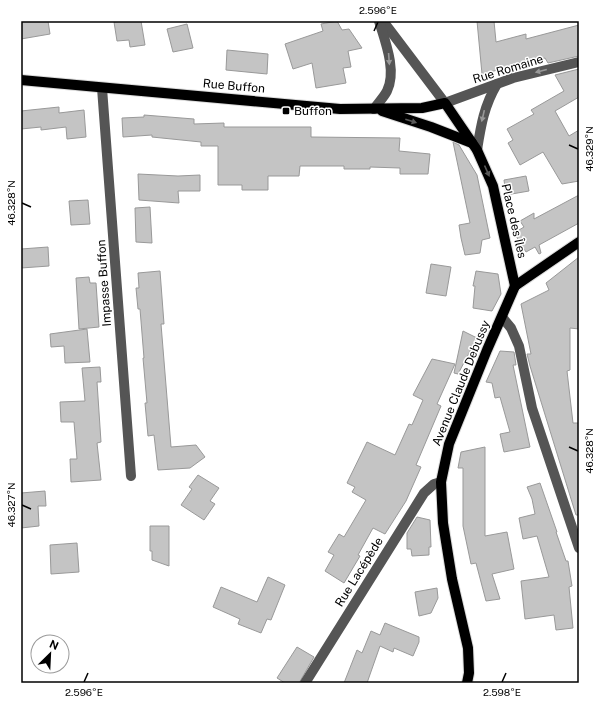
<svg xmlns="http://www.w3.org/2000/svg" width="600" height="704" viewBox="0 0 600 704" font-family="'Public Sans',sans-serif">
	<rect width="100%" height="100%" fill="#fff"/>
	<g fill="#c4c4c4" stroke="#999">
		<polygon points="21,21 48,21 50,34 21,39"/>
		<polygon points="123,21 141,21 145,45 130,47 129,40 117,41 114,22"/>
		<polygon points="337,21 342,30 349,29 362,48 348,51 351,67 343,68 346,83 316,88 312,63 293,69 285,44 323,31 321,24"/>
		<polygon points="477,21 494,21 496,42 526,34 526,39 579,25 579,56 548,63 545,58 482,74"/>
		<polygon points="187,24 193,48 173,52 167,29"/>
		<polygon points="227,50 268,54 267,74 226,70"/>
		<polygon points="579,69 579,97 555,111 569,136 579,130 579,181 562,184 543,152 520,165 508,143 513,140 507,129 534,114 531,110 564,91 555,75"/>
		<polygon points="59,107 59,113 84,110 86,137 67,139 66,127 41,130 41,127 21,129 21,111"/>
		<polygon points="144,115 194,119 194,124 224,123 224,127 311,127 311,137 400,138 399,151 430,154 428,174 400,174 400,168 370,167 370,169 344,169 344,166 300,166 299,176 268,176 268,190 242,190 242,185 218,185 218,146 201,146 201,142 152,137 152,135 123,137 122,118 144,117"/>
		<polygon points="453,142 459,145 477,175 490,238 482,240 480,253 465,255 461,238 459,225 470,223"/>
		<polygon points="138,174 178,176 200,175 200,191 178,191 179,203 139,200"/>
		<polygon points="526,176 529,191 506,195 504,180"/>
		<polygon points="579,195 579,223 539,245 541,253 539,254 535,247 526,252 514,233 524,227 520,221 534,213 534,219"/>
		<polygon points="88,200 90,224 71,225 69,201"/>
		<polygon points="150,207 152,243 136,242 135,208"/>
		<polygon points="48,247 49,266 21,268 21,249"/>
		<polygon points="579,257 579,329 570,328 570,370 567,371 573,423 579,423 579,515 576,515 530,366 527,354 531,354 521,304 549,290 546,283"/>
		<polygon points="431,264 451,267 446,296 426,293"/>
		<polygon points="160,271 164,324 161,324 171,447 196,445 205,457 190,468 158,470 154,435 148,436 145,403 147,403 143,358 144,358 140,309 138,309 136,288 139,288 138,273"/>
		<polygon points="476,271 498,274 501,294 492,311 473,308 475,286 473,286"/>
		<polygon points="89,277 90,283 96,283 99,327 79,329 76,278"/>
		<polygon points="87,329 90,362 65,363 64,346 51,347 50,334"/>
		<polygon points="463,331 477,338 458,374 454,373"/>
		<polygon points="500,351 514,352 516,365 513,365 530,447 504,452 500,434 510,432 500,397 495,398 492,383 486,382"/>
		<polygon points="432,359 455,364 437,404 441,406 416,465 421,467 406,501 385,534 373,528 358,555 360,556 344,583 325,571 334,555 328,552 339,534 344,537 366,500 352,492 355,487 347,483 367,442 395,455 409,424 412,425 423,400 413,395"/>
		<polygon points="100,367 101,382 97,382 101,442 97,443 101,480 71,482 70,459 77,459 74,422 61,422 60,402 85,401 82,368"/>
		<polygon points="485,447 485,536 507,532 514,569 492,574 500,599 486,601 476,563 471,564 463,526 463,468 458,468 461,452"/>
		<polygon points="198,475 219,488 210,501 215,504 204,520 181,505 192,489 189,487"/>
		<polygon points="540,483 557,532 556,532 566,561 568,561 572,586 569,587 573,628 556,630 554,615 525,619 521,581 549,577 537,536 523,539 519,518 535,514 532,499 527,487"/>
		<polygon points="45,491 46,506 38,506 39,526 21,528 21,493"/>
		<polygon points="417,517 430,520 431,547 429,547 429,555 412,556 411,549 407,549 407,533"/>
		<polygon points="150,526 169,526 169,566 152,560 152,551 150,551"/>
		<polygon points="77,543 79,572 51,574 50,545"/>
		<polygon points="268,577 285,585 271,620 267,619 261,633 238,624 240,619 213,607 221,587 257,602"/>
		<polygon points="437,588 438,598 431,613 419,616 415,592"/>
		<polygon points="385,623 419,637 419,642 413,656 394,648 393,652 380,646 367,683 344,683 357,650 362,653 371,631 380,635"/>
		<polygon points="297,647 314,657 299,683 285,683 277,678"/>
	</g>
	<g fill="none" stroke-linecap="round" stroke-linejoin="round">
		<defs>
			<g id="major">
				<polyline points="21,80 340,109 422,108 445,103 477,150 493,186 515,286"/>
				<polyline points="382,111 431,127 472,143"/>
				<polyline points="515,286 579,242"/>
				<polyline points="467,683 469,673 468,648 452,579 443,523 441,482 449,444 487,350 515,286"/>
			</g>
		</defs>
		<use href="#major" stroke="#dbdbdb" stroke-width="12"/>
		<g stroke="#555" stroke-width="10">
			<polyline points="383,21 445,103 513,78 579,62"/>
			<polyline points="102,88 131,476"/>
			<path d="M 374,109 C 378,103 384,97 387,91 C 397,71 385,41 379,21"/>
			<path d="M 477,150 C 481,125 484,106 497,84"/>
			<polyline points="502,317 511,328 519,346 532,408 579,548"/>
			<polyline points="305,683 424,493 434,484 441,482"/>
		</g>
		<use href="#major" stroke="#000" stroke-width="10"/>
	</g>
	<defs><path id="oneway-solid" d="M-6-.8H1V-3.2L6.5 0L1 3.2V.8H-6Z"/></defs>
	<g fill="#999">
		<use href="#oneway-solid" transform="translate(389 59) rotate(86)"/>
		<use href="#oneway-solid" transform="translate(541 71) rotate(166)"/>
		<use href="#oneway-solid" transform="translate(483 116) rotate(103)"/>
	</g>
	<g fill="#595959">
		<use href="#oneway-solid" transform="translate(411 121) rotate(18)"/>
		<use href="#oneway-solid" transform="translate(487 171) rotate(66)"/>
	</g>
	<path fill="none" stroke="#000" stroke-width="1.5" d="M 374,31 L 378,22M 569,145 L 578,149M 22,203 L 31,207M 569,447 L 578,451M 22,505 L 31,509M 84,682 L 88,673M 502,682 L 506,673"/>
	<rect fill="#000" stroke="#fff" stroke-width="1.5" x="282" y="107" width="8" height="8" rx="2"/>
	<g text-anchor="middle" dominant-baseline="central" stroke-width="3" stroke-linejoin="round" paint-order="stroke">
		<g font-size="12" fill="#000" stroke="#fff">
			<text transform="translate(508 69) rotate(-17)">Rue Romaine</text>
			<text transform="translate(234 86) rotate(5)">Rue Buffon</text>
			<text transform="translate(514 221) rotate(77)">Place des Îles</text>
			<text transform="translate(104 283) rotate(-94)">Impasse Buffon</text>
			<text transform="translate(461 383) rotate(-68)">Avenue Claude Debussy</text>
			<text transform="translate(359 572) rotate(-58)">Rue Lacépède</text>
		</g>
		<g font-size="12" fill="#000" stroke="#fff" text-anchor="start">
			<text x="294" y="111">Buffon</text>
		</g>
	</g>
	<rect width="600" height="704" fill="none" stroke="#ffffff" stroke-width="44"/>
	<g transform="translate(50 654) rotate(24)"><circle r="19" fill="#ffffff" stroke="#999999"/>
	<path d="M0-3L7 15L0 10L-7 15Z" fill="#000000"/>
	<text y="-6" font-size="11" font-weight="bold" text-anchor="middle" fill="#000000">N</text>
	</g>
	<rect x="22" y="22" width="556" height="660" fill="none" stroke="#000" stroke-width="1.5"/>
	<g font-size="10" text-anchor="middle" fill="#000">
		<text x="378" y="14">2.596°E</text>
		<text transform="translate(589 149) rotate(-90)" y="4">46.329°N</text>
		<text transform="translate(11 203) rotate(-90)" y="4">46.328°N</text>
		<text transform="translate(589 451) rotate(-90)" y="4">46.328°N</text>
		<text transform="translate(11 505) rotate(-90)" y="4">46.327°N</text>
		<text x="84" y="696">2.596°E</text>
		<text x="502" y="696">2.598°E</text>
	</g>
</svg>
